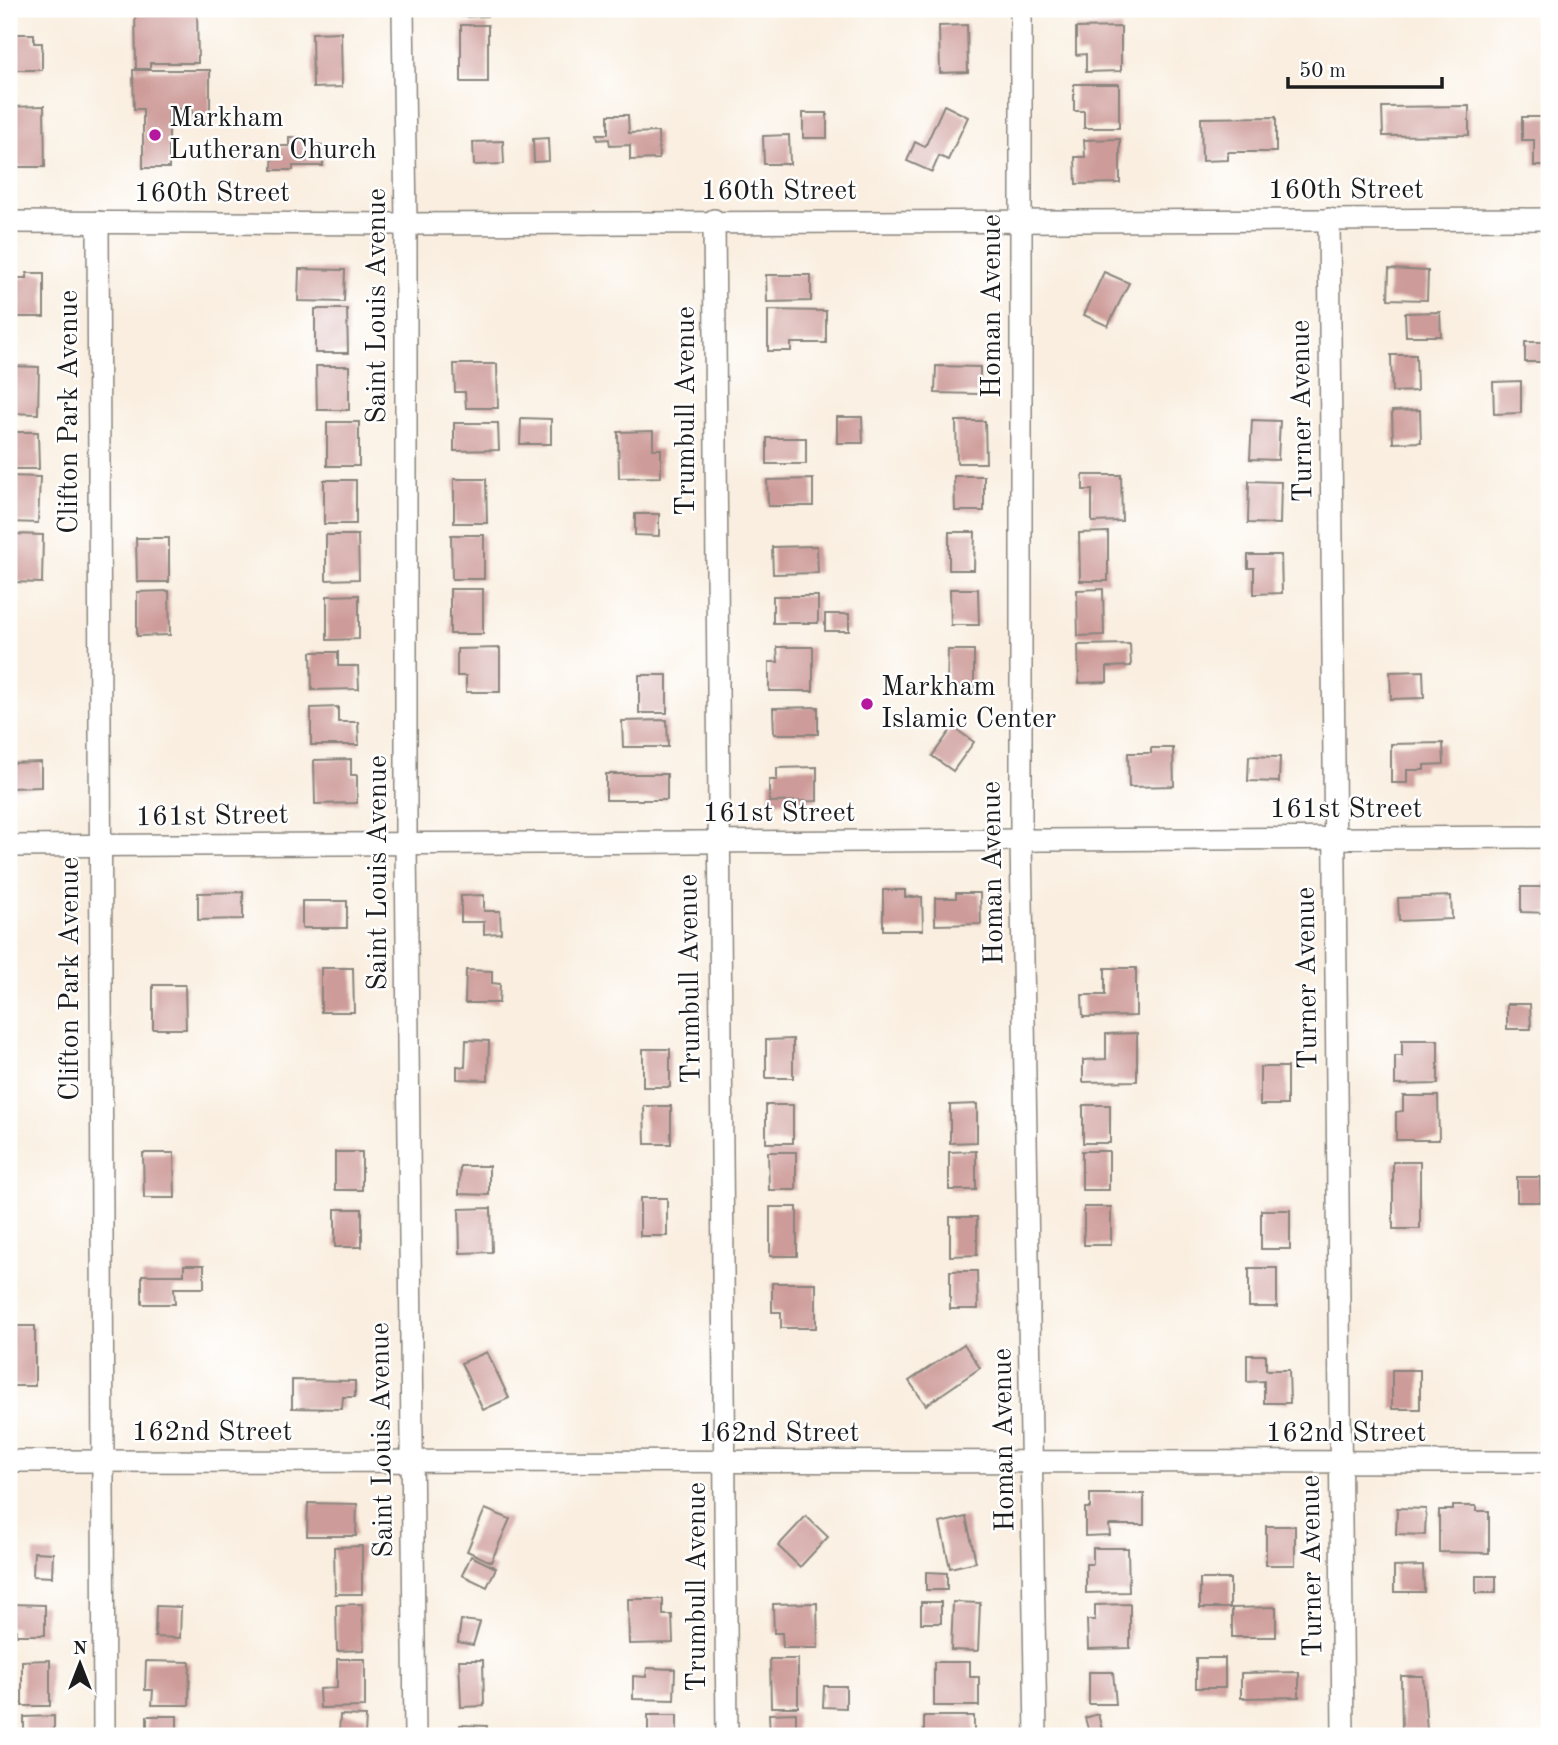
<svg xmlns="http://www.w3.org/2000/svg" width="1558" height="1745" viewBox="0 0 1558 1745" font-family="'Old Standard TT',serif">
	<rect width="100%" height="100%" fill="#fff"/>
	<filter id="ink" filterUnits="userSpaceOnUse"><feTurbulence type="fractalNoise" baseFrequency=".0143" numOctaves="2"/><feDisplacementMap in="SourceGraphic" scale="14" xChannelSelector="R" yChannelSelector="G"/><feConvolveMatrix kernelMatrix="1 2 1 2 8 2 1 2 1" color-interpolation-filters="sRGB"/></filter>
	<filter id="wash" filterUnits="userSpaceOnUse"><feTurbulence type="fractalNoise" baseFrequency=".00686" numOctaves="4" result="noise"/><feDisplacementMap in="SourceGraphic" scale="28" xChannelSelector="R" yChannelSelector="G"/><feGaussianBlur stdDeviation="1.57" result="paint"/><feColorMatrix in="noise" values="0 0 0 0 0 0 0 0 0 0 0 0 0 0 0 0 0 1.4 0 .05"/><feComposite in="paint" operator="in"/></filter>
	<g filter="url(#wash)">
		<rect width="100%" height="100%" fill="#f9eedf"/>
		<g id="blocks">
			<g fill="#cd9b99">
				<polygon points="135,9 197,9 198,63 150,63 150,69 136,69"/>
				<polygon points="463,9 487,9 487,16 463,17"/>
				<rect x="461" y="25" width="27" height="57"/>
				<polygon points="967,25 968,72 940,73 939,26"/>
				<polygon points="1121,27 1121,71 1086,72 1086,54 1076,55 1076,28"/>
				<polygon points="341,32 342,87 313,88 312,33"/>
				<polygon points="9,34 34,34 34,43 42,43 42,70 9,70"/>
				<polygon points="133,70 210,70 210,124 193,124 193,109 169,109 169,168 143,168 143,109 134,109"/>
				<polygon points="1074,84 1119,84 1119,128 1084,128 1084,111 1074,111"/>
				<polygon points="944,105 968,117 948,160 939,156 932,172 907,161 915,142 925,147"/>
				<polygon points="44,106 45,167 13,167 9,107"/>
				<polygon points="1469,106 1469,135 1383,136 1382,107"/>
				<rect x="803" y="113" width="24" height="25"/>
				<polygon points="608,115 628,115 629,133 658,132 659,159 630,160 630,145 610,146 609,139 598,140 597,134 608,134"/>
				<polygon points="1276,117 1276,152 1228,152 1228,160 1202,161 1201,118"/>
				<polygon points="1522,117 1549,117 1549,166 1534,166 1534,140 1522,140"/>
				<polygon points="789,135 790,164 764,164 763,136"/>
				<polygon points="289,137 308,138 308,144 323,145 323,166 293,166 293,170 272,170 273,146 289,146"/>
				<polygon points="548,138 549,161 534,162 533,139"/>
				<polygon points="1120,139 1120,183 1076,184 1075,157 1085,157 1084,140"/>
				<polygon points="503,141 504,164 474,165 473,142"/>
				<polygon points="299,269 345,270 344,302 298,301"/>
				<polygon points="1389,269 1428,271 1427,300 1388,299"/>
				<polygon points="1104,272 1129,283 1108,326 1084,315"/>
				<polygon points="27,273 44,273 44,317 9,317 9,278 27,278"/>
				<polygon points="766,275 811,275 811,301 767,302"/>
				<polygon points="315,309 347,309 348,353 315,353"/>
				<polygon points="768,310 826,311 826,343 791,343 791,351 768,351"/>
				<polygon points="1440,312 1441,336 1406,336 1405,313"/>
				<rect x="1525" y="342" width="24" height="20"/>
				<polygon points="1391,355 1416,355 1417,391 1392,392"/>
				<polygon points="454,364 497,364 498,408 466,408 465,392 455,392"/>
				<polygon points="10,366 39,367 38,414 9,413"/>
				<polygon points="316,366 349,366 349,410 317,410"/>
				<polygon points="936,366 980,367 980,394 935,393"/>
				<polygon points="1521,381 1521,413 1494,414 1493,382"/>
				<polygon points="1420,410 1421,442 1393,443 1392,411"/>
				<polygon points="837,417 862,417 863,443 837,443"/>
				<polygon points="521,418 551,419 551,444 520,444"/>
				<polygon points="1252,420 1280,421 1278,460 1250,459"/>
				<polygon points="956,421 985,421 986,463 957,463"/>
				<rect x="327" y="422" width="32" height="44"/>
				<polygon points="454,423 498,423 499,450 454,451"/>
				<polygon points="653,431 653,449 661,449 661,477 619,478 618,432"/>
				<polygon points="9,432 38,432 39,469 9,469"/>
				<rect x="767" y="438" width="39" height="26"/>
				<polygon points="1083,475 1121,475 1122,521 1092,522 1092,490 1083,490"/>
				<polygon points="9,476 40,477 38,523 9,522"/>
				<polygon points="954,476 984,476 984,511 955,511"/>
				<polygon points="454,479 486,479 487,523 454,523"/>
				<polygon points="813,479 813,506 768,506 767,480"/>
				<rect x="324" y="480" width="32" height="44"/>
				<polygon points="1249,481 1281,482 1280,524 1248,523"/>
				<polygon points="635,514 659,514 659,536 635,535"/>
				<polygon points="949,532 975,532 974,570 949,570"/>
				<polygon points="1108,532 1108,581 1080,581 1079,533"/>
				<polygon points="14,534 43,535 42,583 13,582"/>
				<polygon points="326,535 358,535 359,579 326,580"/>
				<polygon points="451,535 484,535 484,579 452,579"/>
				<polygon points="136,538 169,538 169,582 137,582"/>
				<polygon points="817,546 818,573 773,574 772,547"/>
				<polygon points="1248,555 1281,555 1282,593 1254,594 1254,568 1248,568"/>
				<rect x="450" y="589" width="33" height="45"/>
				<polygon points="950,589 978,589 979,625 951,625"/>
				<polygon points="1103,589 1104,635 1078,636 1077,590"/>
				<polygon points="169,591 170,635 137,636 137,592"/>
				<polygon points="359,595 359,639 327,640 327,596"/>
				<rect x="773" y="596" width="45" height="27"/>
				<rect x="825" y="614" width="24" height="17"/>
				<polygon points="1130,644 1131,666 1107,667 1107,682 1079,683 1078,645"/>
				<polygon points="777,647 813,647 813,691 769,691 769,662 778,662"/>
				<polygon points="500,648 500,692 466,692 466,676 457,676 457,649"/>
				<polygon points="948,650 974,650 974,687 947,687"/>
				<polygon points="311,652 338,652 338,666 358,666 359,689 312,690"/>
				<polygon points="1549,660 1549,700 1547,700 1546,661"/>
				<polygon points="1423,671 1424,698 1391,699 1390,672"/>
				<rect x="639" y="675" width="28" height="38"/>
				<polygon points="338,707 338,722 358,722 359,745 311,745 311,708"/>
				<polygon points="818,707 818,734 774,734 773,708"/>
				<polygon points="667,720 668,747 623,747 622,721"/>
				<polygon points="953,727 974,742 953,771 932,756"/>
				<polygon points="1443,743 1444,764 1424,765 1424,770 1407,770 1407,783 1391,783 1391,744"/>
				<polygon points="1151,748 1173,748 1174,786 1129,787 1128,753 1151,753"/>
				<polygon points="1249,756 1280,757 1279,782 1248,781"/>
				<polygon points="351,759 351,775 357,775 357,803 315,804 314,760"/>
				<polygon points="41,762 41,787 9,788 9,763"/>
				<polygon points="817,767 817,801 769,802 769,780 777,780 777,768"/>
				<rect x="606" y="774" width="61" height="26"/>
				<polygon points="1543,883 1549,883 1549,913 1521,912 1521,887 1543,887"/>
				<polygon points="883,890 905,890 905,897 922,897 923,930 883,930"/>
				<polygon points="243,892 243,919 198,920 198,893"/>
				<polygon points="956,893 980,893 981,924 935,925 935,898 956,898"/>
				<polygon points="484,895 484,911 500,911 501,933 484,934 484,922 461,922 461,896"/>
				<polygon points="1451,896 1452,919 1399,921 1398,898"/>
				<rect x="302" y="901" width="45" height="27"/>
				<polygon points="321,968 353,968 354,1012 321,1012"/>
				<polygon points="1105,968 1136,968 1136,1016 1083,1017 1082,995 1105,995"/>
				<polygon points="466,970 492,971 492,983 500,984 499,1003 465,1003"/>
				<polygon points="153,985 185,985 186,1029 153,1029"/>
				<polygon points="1507,1004 1530,1004 1531,1029 1507,1029"/>
				<polygon points="1137,1033 1137,1081 1083,1082 1083,1060 1106,1059 1106,1034"/>
				<polygon points="793,1039 793,1078 766,1078 766,1040"/>
				<polygon points="466,1040 489,1041 488,1080 457,1079 457,1066 465,1067"/>
				<polygon points="1402,1040 1438,1040 1438,1084 1395,1085 1395,1056 1402,1056"/>
				<rect x="643" y="1049" width="27" height="38"/>
				<rect x="1260" y="1067" width="27" height="38"/>
				<polygon points="1403,1096 1438,1096 1439,1140 1396,1140 1396,1112 1403,1111"/>
				<polygon points="977,1104 977,1142 950,1143 950,1105"/>
				<rect x="766" y="1105" width="27" height="38"/>
				<rect x="1083" y="1105" width="27" height="38"/>
				<polygon points="644,1106 671,1106 671,1144 645,1144"/>
				<polygon points="976,1151 976,1190 949,1190 949,1152"/>
				<rect x="1082" y="1151" width="27" height="39"/>
				<rect x="335" y="1152" width="27" height="38"/>
				<polygon points="768,1152 796,1152 796,1190 769,1190"/>
				<polygon points="143,1153 174,1153 175,1198 144,1198"/>
				<rect x="1393" y="1162" width="27" height="67"/>
				<polygon points="460,1166 489,1166 489,1195 459,1194"/>
				<polygon points="1517,1177 1540,1177 1541,1202 1517,1202"/>
				<rect x="640" y="1198" width="27" height="38"/>
				<rect x="770" y="1207" width="27" height="49"/>
				<rect x="1084" y="1207" width="27" height="38"/>
				<polygon points="491,1208 492,1252 460,1253 459,1209"/>
				<rect x="335" y="1209" width="27" height="38"/>
				<rect x="1261" y="1210" width="29" height="39"/>
				<polygon points="950,1217 977,1217 977,1255 950,1256"/>
				<polygon points="1545,1227 1549,1227 1549,1255 1546,1255"/>
				<polygon points="1545,1263 1549,1263 1549,1291 1546,1291"/>
				<polygon points="184,1265 204,1265 204,1288 174,1288 175,1304 142,1304 142,1275 184,1275"/>
				<rect x="1249" y="1268" width="28" height="39"/>
				<polygon points="950,1271 977,1271 978,1309 950,1309"/>
				<polygon points="772,1283 816,1283 816,1328 781,1328 781,1312 772,1312"/>
				<rect x="9" y="1326" width="26" height="60"/>
				<polygon points="964,1344 980,1368 926,1405 909,1381"/>
				<polygon points="487,1352 509,1398 483,1410 461,1363"/>
				<polygon points="1247,1355 1266,1355 1266,1370 1289,1370 1290,1403 1264,1403 1264,1381 1247,1382"/>
				<rect x="1392" y="1370" width="28" height="39"/>
				<polygon points="292,1380 355,1381 355,1397 343,1397 342,1409 292,1408"/>
				<polygon points="1090,1494 1144,1494 1144,1525 1109,1525 1110,1535 1085,1536 1085,1508 1090,1508"/>
				<polygon points="308,1503 357,1504 356,1536 307,1536"/>
				<polygon points="1453,1506 1476,1506 1476,1511 1489,1511 1489,1553 1439,1552 1439,1510 1453,1510"/>
				<polygon points="1397,1508 1426,1509 1425,1535 1396,1534"/>
				<polygon points="485,1509 510,1519 491,1562 467,1551"/>
				<polygon points="806,1516 828,1537 800,1567 778,1546"/>
				<polygon points="966,1517 976,1562 950,1568 940,1523"/>
				<rect x="1266" y="1526" width="29" height="39"/>
				<polygon points="362,1546 362,1594 335,1594 334,1547"/>
				<polygon points="1093,1548 1128,1548 1129,1592 1086,1593 1086,1564 1093,1564"/>
				<polygon points="34,1552 53,1553 52,1577 33,1576"/>
				<polygon points="471,1556 496,1568 487,1587 462,1575"/>
				<polygon points="1423,1566 1424,1592 1394,1592 1394,1567"/>
				<polygon points="926,1572 947,1573 947,1590 926,1590"/>
				<rect x="1476" y="1576" width="20" height="17"/>
				<rect x="1200" y="1579" width="30" height="29"/>
				<polygon points="628,1599 663,1599 663,1615 672,1615 673,1643 629,1644"/>
				<rect x="921" y="1602" width="20" height="21"/>
				<polygon points="953,1602 980,1603 978,1651 951,1650"/>
				<polygon points="817,1603 818,1648 783,1648 782,1633 774,1633 773,1604"/>
				<polygon points="9,1604 45,1605 45,1635 16,1635 16,1627 9,1627"/>
				<polygon points="362,1604 364,1650 337,1651 336,1605"/>
				<polygon points="1130,1604 1130,1648 1088,1649 1087,1620 1095,1620 1095,1605"/>
				<polygon points="156,1606 181,1607 180,1638 155,1637"/>
				<polygon points="1276,1607 1276,1637 1232,1637 1232,1608"/>
				<polygon points="461,1620 480,1622 473,1645 458,1642"/>
				<rect x="1545" y="1622" width="4" height="22"/>
				<rect x="1196" y="1658" width="29" height="30"/>
				<polygon points="337,1659 365,1659 365,1707 320,1708 319,1689 337,1688"/>
				<polygon points="770,1659 798,1659 798,1707 771,1707"/>
				<polygon points="50,1660 50,1706 22,1706 22,1661"/>
				<polygon points="459,1660 483,1660 484,1706 461,1707"/>
				<polygon points="146,1661 190,1662 189,1705 152,1705 153,1690 145,1690"/>
				<polygon points="934,1662 970,1662 970,1677 979,1677 979,1706 934,1706"/>
				<polygon points="647,1668 675,1669 674,1700 633,1699 633,1676 646,1677"/>
				<polygon points="1089,1672 1113,1672 1116,1704 1089,1704"/>
				<polygon points="1299,1672 1299,1697 1241,1698 1241,1673"/>
				<polygon points="1401,1676 1423,1676 1427,1730 1402,1730"/>
				<polygon points="824,1686 846,1686 846,1708 823,1707"/>
				<polygon points="796,1713 796,1736 770,1736 769,1714"/>
				<polygon points="1098,1714 1103,1734 1090,1736 1085,1718"/>
				<polygon points="340,1715 366,1716 365,1736 339,1736"/>
				<rect x="648" y="1715" width="29" height="21"/>
				<polygon points="54,1716 54,1736 24,1736 24,1717"/>
				<rect x="147" y="1716" width="30" height="20"/>
				<rect x="924" y="1716" width="50" height="20"/>
				<polygon points="460,1725 487,1726 486,1736 460,1736"/>
			</g>
		</g>
	</g>
	<g filter="url(#ink)">
		<use href="#blocks" fill-opacity="0" stroke="#8a857e" stroke-width="2"/>
		<g fill="none" stroke-linecap="round" stroke-linejoin="round">
			<defs>
				<g id="minor">
					<polyline points="403,9 406,224 406,843 415,1736"/>
					<polyline points="1021,9 1021,840 1036,1736"/>
					<polyline points="1329,219 1343,1736"/>
					<polyline points="714,220 727,1736"/>
					<polyline points="9,222 406,224 1549,219"/>
					<polyline points="98,222 104,1736"/>
					<polyline points="9,846 1549,837"/>
					<polyline points="9,1461 1549,1462"/>
				</g>
			</defs>
			<use href="#minor" stroke="#8a857e" stroke-width="24"/>
			<use href="#minor" stroke="#fff" stroke-width="21"/>
		</g>
	</g>
	<g fill="#b5179e" stroke="#fff" stroke-width="2.5">
		<circle cx="155" cy="135" r="7"/>
		<circle cx="867" cy="704" r="7"/>
	</g>
	<g text-anchor="middle" dominant-baseline="central" stroke-width="5" stroke-linejoin="round" paint-order="stroke">
		<g font-size="28" fill="#1c1c1c" stroke="#fff" text-anchor="start">
			<text x="169" y="119">Markham<tspan x="169" dy="32">Lutheran Church</tspan></text>
			<text x="881" y="688">Markham<tspan x="881" dy="32">Islamic Center</tspan></text>
		</g>
		<g font-size="28" fill="#1c1c1c" stroke="#fff">
			<text x="1346" y="191">160th Street</text>
			<text x="779" y="192">160th Street</text>
			<text x="212" y="194">160th Street</text>
			<text transform="translate(378 306) rotate(-90)">Saint Louis Avenue</text>
			<text transform="translate(993 306) rotate(-90)">Homan Avenue</text>
			<text transform="translate(687 411) rotate(-90)">Trumbull Avenue</text>
			<text transform="translate(1303 411) rotate(-91)">Turner Avenue</text>
			<text transform="translate(70 412) rotate(-90)">Clifton Park Avenue</text>
			<text x="1346" y="810">161st Street</text>
			<text x="779" y="814">161st Street</text>
			<text transform="translate(212 817) rotate(-1)">161st Street</text>
			<text transform="translate(379 873) rotate(-90)">Saint Louis Avenue</text>
			<text transform="translate(994 873) rotate(-91)">Homan Avenue</text>
			<text transform="translate(1308 978) rotate(-91)">Turner Avenue</text>
			<text transform="translate(71 979) rotate(-90)">Clifton Park Avenue</text>
			<text transform="translate(691 979) rotate(-91)">Trumbull Avenue</text>
			<text x="212" y="1433">162nd Street</text>
			<text x="779" y="1434">162nd Street</text>
			<text x="1346" y="1434">162nd Street</text>
			<text transform="translate(383 1440) rotate(-91)">Saint Louis Avenue</text>
			<text transform="translate(1005 1440) rotate(-91)">Homan Avenue</text>
			<text transform="translate(1313 1566) rotate(-91)">Turner Avenue</text>
			<text transform="translate(698 1587) rotate(-90)">Trumbull Avenue</text>
		</g>
	</g>
	<rect width="1558" height="1745" fill="none" stroke="#fff" stroke-width="35"/>
	<g transform="translate(80 1664)" stroke="#ffffff" stroke-width="5" paint-order="stroke">
	<path d="M0-5L12 26L0 18L-12 26Z" fill="#1c1c1c"/>
	<text y="-10" font-size="19" font-weight="bold" text-anchor="middle" fill="#1c1c1c">N</text>
	</g>
	<path d="M1288 77v10h154v-10" fill="none" stroke="#1c1c1c" stroke-width="3.5"/>
	<text x="1299" y="77" font-size="21" fill="#1c1c1c" stroke="#ffffff" stroke-width="5" paint-order="stroke">50 m</text>
</svg>
